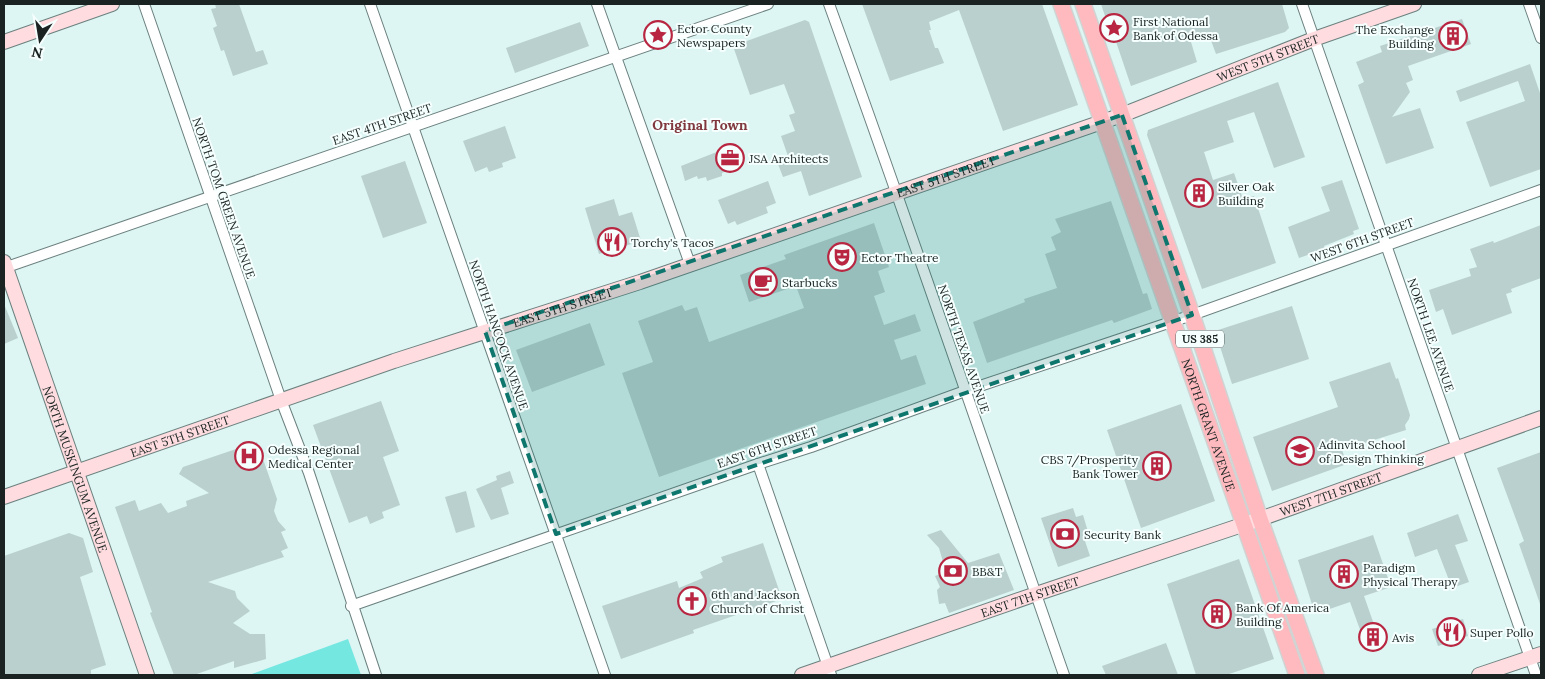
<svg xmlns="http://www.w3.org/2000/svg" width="1545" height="679" viewBox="0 0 1545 679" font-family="Lora,serif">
	<rect width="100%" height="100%" fill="#ddf5f3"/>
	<polygon fill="#74e7e1" points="348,639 361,675 249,675"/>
	<g fill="#b9d0ce">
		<polygon points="215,4 239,4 256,52 263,50 268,64 233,76 224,50 221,51 213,28 217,26 211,9 216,8"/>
		<polygon points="862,4 1042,4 1078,105 1003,131 959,10 929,22 931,30 929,30 935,48 938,48 944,63 890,81"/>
		<polygon points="1101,4 1282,4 1289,28 1285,32 1216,54 1209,35 1191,42 1197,62 1131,86 1108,18 1106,19"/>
		<polygon points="1462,19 1471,44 1408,66 1413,80 1406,83 1410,92 1392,117 1420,108 1434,148 1386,164 1358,85 1364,82 1356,62 1382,52 1380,46"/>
		<polygon points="805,20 809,22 862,177 809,196 801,171 783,177 778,164 789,159 781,136 795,131 789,115 795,113 784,84 750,95 733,46"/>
		<polygon points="580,22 589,46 515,73 506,48"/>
		<polygon points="1530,64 1541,96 1541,169 1490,187 1466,122 1525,101 1518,81 1460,102 1456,91"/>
		<polygon points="1278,82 1305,157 1274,168 1254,112 1227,121 1234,142 1204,152 1213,180 1234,173 1243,199 1254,196 1276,263 1202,289 1147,135 1148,130"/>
		<polygon points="505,126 516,158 502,163 503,167 489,172 487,167 475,172 463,141"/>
		<polygon points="732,146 738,161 727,166 728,170 722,173 722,176 707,181 706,177 698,179 697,176 685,181 681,166"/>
		<polygon points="405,161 427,223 383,238 361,176"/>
		<polygon points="1342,180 1359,229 1353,231 1354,234 1324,246 1325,249 1299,258 1288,227 1330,211 1321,187"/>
		<polygon points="768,181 776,203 766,207 768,213 737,225 735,221 728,224 718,200"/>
		<polygon points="614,199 619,216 632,212 641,241 599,254 585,208"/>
		<polygon points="1111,201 1143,294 1147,293 1152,309 1114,323 1112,320 987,363 973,322 1025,302 1024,299 1057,288 1045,254 1056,250 1051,237 1061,232 1055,219"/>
		<polygon points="874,223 889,267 878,271 885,292 874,296 884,325 915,314 921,331 894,340 901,360 916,355 926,384 659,477 622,373 653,362 638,321 682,305 685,311 697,307 709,342 804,308 796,286 749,302 740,275 786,259 784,255"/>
		<polygon points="1541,225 1541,278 1511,289 1512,292 1506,294 1512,313 1452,335 1443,309 1436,312 1429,290 1471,276 1469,269 1477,267 1470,249 1493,241 1494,243"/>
		<polygon points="4,304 18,338 4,344"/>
		<polygon points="1292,306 1309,359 1232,384 1215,331"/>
		<polygon points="590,323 605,365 532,392 516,350"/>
		<polygon points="1390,362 1396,379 1398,378 1410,415 1409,419 1405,425 1406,430 1342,450 1347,464 1272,491 1253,437 1338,407 1329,382"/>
		<polygon points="381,401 399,451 383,457 400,505 382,512 384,518 370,524 367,516 349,523 313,425"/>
		<polygon points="1181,404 1215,501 1141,528 1107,430"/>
		<polygon points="257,442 277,499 274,511 278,521 286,530 281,532 288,548 281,551 284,557 208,582 235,591 237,598 250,611 233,623 250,634 265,634 266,659 234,668 234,661 194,675 174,675 150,613 152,612 115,507 135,500 139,511 161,503 168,513 187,506 186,501 209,493 179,474 183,467"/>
		<polygon points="1541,452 1541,604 1540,604 1519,544 1524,541 1497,468"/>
		<polygon points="510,471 514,483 501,488 509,514 491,520 476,489 497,480 496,476"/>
		<polygon points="466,491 475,527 456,533 445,497"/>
		<polygon points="1073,508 1076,517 1083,515 1089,535 1084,538 1090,556 1058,567 1041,518"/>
		<polygon points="1458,514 1468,541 1455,545 1469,582 1452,588 1437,549 1415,557 1407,533"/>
		<polygon points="941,530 968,563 999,553 1014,590 949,613 945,603 939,604 937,590 940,587 935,576 946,572 939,548 927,535"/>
		<polygon points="69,533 83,538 93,572 80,577 106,665 91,670 91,675 4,675 4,556"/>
		<polygon points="1373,535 1391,587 1364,596 1377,633 1382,631 1386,642 1367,649 1350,602 1315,614 1298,560"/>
		<polygon points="763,543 782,599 693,630 694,633 621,659 602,606 677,581 679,588 703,578 700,572 723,562 721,557"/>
		<polygon points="1239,559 1274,659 1226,675 1196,675 1167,584"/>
		<polygon points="1463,619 1468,636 1438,646 1432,629"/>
		<polygon points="1166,643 1178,675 1106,675 1102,666"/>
	</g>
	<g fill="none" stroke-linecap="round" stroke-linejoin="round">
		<defs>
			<g id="street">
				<polyline points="144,4 281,400 309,473 376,675"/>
				<polyline points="370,4 605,675"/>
				<polyline points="597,4 690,264"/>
				<path d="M 829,4 C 910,227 986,451 1064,675"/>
				<polyline points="1302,4 1536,675"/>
				<polyline points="1529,4 1541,38"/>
				<polyline points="4,268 768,4"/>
				<polyline points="758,464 831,675"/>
				<polyline points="351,606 758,464 811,447 965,391 1192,315 1541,190"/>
			</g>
			<g id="secondary">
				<polyline points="4,42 112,4"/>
				<path id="s1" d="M 4,262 L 147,675"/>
				<path id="s2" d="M 4,497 L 394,361 L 640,282 L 1122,115 L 1314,39 L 1414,4"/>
				<path id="s3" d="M 802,675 L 1036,594 L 1260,519 L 1541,418"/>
				<polyline points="1479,675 1541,654"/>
			</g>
			<g id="primary">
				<path id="s4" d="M 1061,4 L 1297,675"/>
				<polyline points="1083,4 1192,315 1260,519 1316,675"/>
			</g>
		</defs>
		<use href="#street" stroke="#6b817f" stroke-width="12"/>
		<use href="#secondary" stroke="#6b817f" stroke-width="16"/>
		<use href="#primary" stroke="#d1d3d3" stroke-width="18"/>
		<use href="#street" stroke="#fff" stroke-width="10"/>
		<use href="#secondary" stroke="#fedcdf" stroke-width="14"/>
		<use href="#primary" stroke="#febabe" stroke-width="15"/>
	</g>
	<path fill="#0f766e" fill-opacity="0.2" stroke="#0f766e" stroke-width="4" stroke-dasharray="10 6" stroke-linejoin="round" d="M 1122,115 L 1192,315 L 556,534 L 485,331 Z"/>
	<defs>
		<symbol id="sight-ring" viewBox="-11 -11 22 22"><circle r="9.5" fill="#f5fffe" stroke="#b82641" stroke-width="1.5"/><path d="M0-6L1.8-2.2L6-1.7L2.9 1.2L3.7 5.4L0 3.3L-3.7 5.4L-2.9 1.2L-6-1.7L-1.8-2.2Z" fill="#b82641"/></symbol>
		<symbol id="building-ring" viewBox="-11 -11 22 22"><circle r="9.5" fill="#f5fffe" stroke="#b82641" stroke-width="1.5"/><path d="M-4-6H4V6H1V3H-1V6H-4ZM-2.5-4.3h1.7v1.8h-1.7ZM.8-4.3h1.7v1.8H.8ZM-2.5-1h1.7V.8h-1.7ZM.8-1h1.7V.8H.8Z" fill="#b82641"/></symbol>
		<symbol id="office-ring" viewBox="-11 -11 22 22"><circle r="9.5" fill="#f5fffe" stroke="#b82641" stroke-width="1.5"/><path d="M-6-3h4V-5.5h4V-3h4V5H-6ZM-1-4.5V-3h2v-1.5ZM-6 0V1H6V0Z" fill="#b82641"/></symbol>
		<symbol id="restaurant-ring" viewBox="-11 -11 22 22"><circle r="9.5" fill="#f5fffe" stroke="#b82641" stroke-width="1.5"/><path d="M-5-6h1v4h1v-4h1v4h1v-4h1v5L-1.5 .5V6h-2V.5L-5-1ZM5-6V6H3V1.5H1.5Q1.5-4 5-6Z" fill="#b82641"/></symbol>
		<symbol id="theatre-ring" viewBox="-11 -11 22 22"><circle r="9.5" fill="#f5fffe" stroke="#b82641" stroke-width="1.5"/><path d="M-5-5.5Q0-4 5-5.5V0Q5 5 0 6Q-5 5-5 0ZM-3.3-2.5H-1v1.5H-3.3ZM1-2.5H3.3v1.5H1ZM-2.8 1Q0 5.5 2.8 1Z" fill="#b82641"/></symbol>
		<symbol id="cafe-ring" viewBox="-11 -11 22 22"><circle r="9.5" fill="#f5fffe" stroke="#b82641" stroke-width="1.5"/><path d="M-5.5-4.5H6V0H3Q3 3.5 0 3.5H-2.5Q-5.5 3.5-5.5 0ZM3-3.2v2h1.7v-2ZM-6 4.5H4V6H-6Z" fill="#b82641"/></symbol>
		<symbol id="school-ring" viewBox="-11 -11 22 22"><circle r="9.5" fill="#f5fffe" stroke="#b82641" stroke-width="1.5"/><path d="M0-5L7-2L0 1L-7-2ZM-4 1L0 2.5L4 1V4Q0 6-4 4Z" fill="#b82641"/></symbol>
		<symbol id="hospital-ring" viewBox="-11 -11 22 22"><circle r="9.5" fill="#f5fffe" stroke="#b82641" stroke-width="1.5"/><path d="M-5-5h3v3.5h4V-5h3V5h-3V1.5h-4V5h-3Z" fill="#b82641"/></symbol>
		<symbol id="bank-ring" viewBox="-11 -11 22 22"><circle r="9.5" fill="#f5fffe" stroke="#b82641" stroke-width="1.5"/><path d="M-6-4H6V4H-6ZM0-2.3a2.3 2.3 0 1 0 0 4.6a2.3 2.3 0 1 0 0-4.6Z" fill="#b82641"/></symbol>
		<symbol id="church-ring" viewBox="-11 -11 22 22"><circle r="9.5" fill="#f5fffe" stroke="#b82641" stroke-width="1.5"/><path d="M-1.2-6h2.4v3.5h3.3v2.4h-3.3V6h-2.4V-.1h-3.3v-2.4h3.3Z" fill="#b82641"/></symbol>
	</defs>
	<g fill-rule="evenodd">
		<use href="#sight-ring" x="1098" y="12" width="32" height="32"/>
		<use href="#sight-ring" x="642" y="19" width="32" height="32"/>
		<use href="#building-ring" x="1437" y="20" width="32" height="32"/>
		<use href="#office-ring" x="714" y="142" width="32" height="32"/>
		<use href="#building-ring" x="1183" y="177" width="32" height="32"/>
		<use href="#restaurant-ring" x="596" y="226" width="32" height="32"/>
		<use href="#theatre-ring" x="826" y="241" width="32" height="32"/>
		<use href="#cafe-ring" x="747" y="266" width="32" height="32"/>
		<use href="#school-ring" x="1284" y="435" width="32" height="32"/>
		<use href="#hospital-ring" x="233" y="440" width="32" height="32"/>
		<use href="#building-ring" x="1141" y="450" width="32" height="32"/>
		<use href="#bank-ring" x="1049" y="518" width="32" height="32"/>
		<use href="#bank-ring" x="937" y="555" width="32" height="32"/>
		<use href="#building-ring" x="1328" y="558" width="32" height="32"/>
		<use href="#church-ring" x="676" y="585" width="32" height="32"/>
		<use href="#building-ring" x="1201" y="598" width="32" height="32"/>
		<use href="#restaurant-ring" x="1435" y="616" width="32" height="32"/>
		<use href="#building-ring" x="1357" y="621" width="32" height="32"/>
	</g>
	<g text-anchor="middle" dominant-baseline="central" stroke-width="4" stroke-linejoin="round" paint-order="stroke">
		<rect fill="#f5fffe" stroke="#5c6564" stroke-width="1" x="1176" y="330.5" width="48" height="17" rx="4"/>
		<g font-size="11" font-weight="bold" fill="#1a2322">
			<text x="1200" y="339">US 385</text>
		</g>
		<g font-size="12" fill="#1a2322" stroke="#f5fffe" text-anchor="start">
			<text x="1133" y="21">First National<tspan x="1133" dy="14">Bank of Odessa</tspan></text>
			<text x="677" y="28">Ector County<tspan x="677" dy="14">Newspapers</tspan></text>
			<text x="1434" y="29" text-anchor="end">The Exchange<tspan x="1434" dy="14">Building</tspan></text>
			<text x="749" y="158">JSA Architects</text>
			<text x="1218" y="186">Silver Oak<tspan x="1218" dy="14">Building</tspan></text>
			<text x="631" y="242">Torchy's Tacos</text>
			<text x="861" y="257">Ector Theatre</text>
			<text x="782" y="282">Starbucks</text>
			<text x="1319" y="444">Adinvita School<tspan x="1319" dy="14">of Design Thinking</tspan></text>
			<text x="268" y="449">Odessa Regional<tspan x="268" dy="14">Medical Center</tspan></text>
			<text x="1138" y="459" text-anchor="end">CBS 7/Prosperity<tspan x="1138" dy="14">Bank Tower</tspan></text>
			<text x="1084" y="534">Security Bank</text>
			<text x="1363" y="567">Paradigm<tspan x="1363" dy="14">Physical Therapy</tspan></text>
			<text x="972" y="571">BB&amp;T</text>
			<text x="711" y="594">6th and Jackson<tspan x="711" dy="14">Church of Christ</tspan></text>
			<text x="1236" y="607">Bank Of America<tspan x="1236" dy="14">Building</tspan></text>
			<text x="1470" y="632">Super Pollo</text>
			<text x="1392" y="637">Avis</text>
		</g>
		<g font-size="12" fill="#1a2322" stroke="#f5fffe">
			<text stroke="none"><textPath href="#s2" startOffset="1338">WEST 5TH STREET</textPath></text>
			<text transform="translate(382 124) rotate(-19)">EAST 4TH STREET</text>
			<text stroke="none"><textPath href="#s2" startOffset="995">EAST 5TH STREET</textPath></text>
			<text transform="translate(224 198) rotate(71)">NORTH TOM GREEN AVENUE</text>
			<text transform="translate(1362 240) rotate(-20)">WEST 6TH STREET</text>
			<text stroke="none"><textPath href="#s2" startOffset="590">EAST 5TH STREET</textPath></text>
			<text transform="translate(499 335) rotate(71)">NORTH HANCOCK AVENUE</text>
			<text transform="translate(1431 335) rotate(71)">NORTH LEE AVENUE</text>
			<text transform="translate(964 349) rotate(71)">NORTH TEXAS AVENUE</text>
			<text stroke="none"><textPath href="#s4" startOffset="446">NORTH GRANT AVENUE</textPath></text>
			<text stroke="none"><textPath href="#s2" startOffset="186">EAST 5TH STREET</textPath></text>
			<text transform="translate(767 447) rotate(-19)">EAST 6TH STREET</text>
			<text stroke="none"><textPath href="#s1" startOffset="219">NORTH MUSKINGUM AVENUE</textPath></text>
			<text stroke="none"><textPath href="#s3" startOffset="559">WEST 7TH STREET</textPath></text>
			<text stroke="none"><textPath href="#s3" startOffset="241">EAST 7TH STREET</textPath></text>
		</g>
		<g font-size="14" font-weight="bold" fill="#80383e" stroke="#f5fffe">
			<text x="700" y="125">Original Town</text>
		</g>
	</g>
	<rect width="1545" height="679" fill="none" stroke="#1a2322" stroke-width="10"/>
	<g transform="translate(40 40) rotate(192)" stroke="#f5fffe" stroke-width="4" paint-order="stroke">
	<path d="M0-4L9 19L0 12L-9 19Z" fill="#1a2322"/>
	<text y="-8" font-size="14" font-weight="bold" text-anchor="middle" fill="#1a2322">N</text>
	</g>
</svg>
